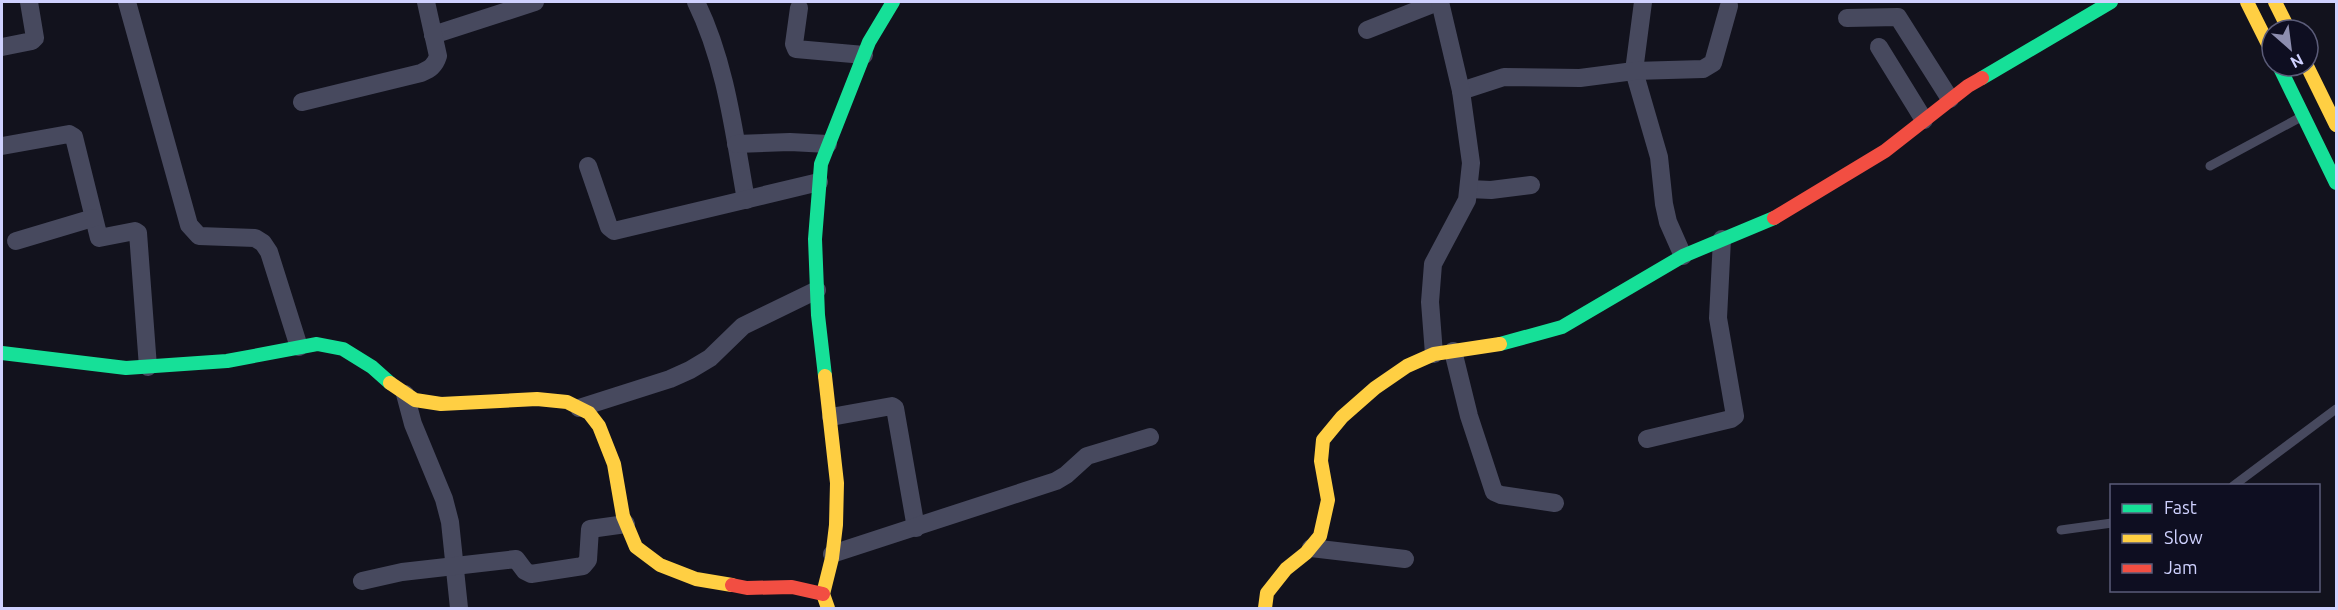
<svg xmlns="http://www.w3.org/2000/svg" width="2338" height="610" viewBox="0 0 2338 610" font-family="Ubuntu,sans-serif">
	<rect width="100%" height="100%" fill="#12121d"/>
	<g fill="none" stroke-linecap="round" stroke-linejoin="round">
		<g stroke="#47495e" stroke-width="9">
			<polyline points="2210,166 2301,117"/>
			<polyline points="2233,486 2336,409"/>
			<polyline points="2061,530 2112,523"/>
		</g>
		<g stroke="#47495e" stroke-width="18">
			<polyline points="127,2 189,225 199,236 255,238 263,243 269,252 299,347"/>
			<path d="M 696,2 C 726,63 734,133 746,200"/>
			<polyline points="1643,2 1634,71 1659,157 1664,204 1668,222 1683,256"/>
			<polyline points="799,8 794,44 796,49 864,55"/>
			<polyline points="1847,18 1898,17 1950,99"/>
			<polyline points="1367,30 1438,2"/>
			<polyline points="433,35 535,2"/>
			<polyline points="2,47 32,41 35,38 29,2"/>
			<polyline points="1879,47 1924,120"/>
			<polyline points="1461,91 1504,77 1580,78 1634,71 1703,69 1713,63 1729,6"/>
			<path d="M 302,102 L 421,73 C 430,69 435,66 438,56 L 426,2"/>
			<polyline points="736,144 790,142 828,144"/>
			<polyline points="2,146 69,134 74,137 99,238 135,231 138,233 148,367"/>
			<polyline points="588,166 609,227 614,231 819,182"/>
			<polyline points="1469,189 1491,190 1531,185"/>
			<polyline points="16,241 93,218"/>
			<polyline points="1453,351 1469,416 1494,492 1501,495 1555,503"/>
			<polyline points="1434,354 1430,302 1433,264 1467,200 1471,163 1461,91 1440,2"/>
			<polyline points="405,394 413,424 444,499 450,522 459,608"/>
			<polyline points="579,408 670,379 690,370 710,358 743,326 817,290"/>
			<polyline points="831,417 892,406 895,408 916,528"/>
			<polyline points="1647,439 1731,419 1735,416 1718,318 1722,239"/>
			<polyline points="1311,548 1405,559"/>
			<polyline points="832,554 1056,481 1066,475 1087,456 1150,437"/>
			<polyline points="362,581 402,572 516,559 525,571 531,574 583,566 588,560 590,529 626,524"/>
		</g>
		<g stroke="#16e098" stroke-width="14">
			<polyline points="2279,66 2336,183"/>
			<polyline points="1982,78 2111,2"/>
			<polyline points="1500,344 1562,327 1683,256 1774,218"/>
			<polyline points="2,353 126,368 227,361 317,344 343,349 372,367 390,383"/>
			<polyline points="825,376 818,315 815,239 821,164 869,42 893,2"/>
		</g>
		<g stroke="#ffcf43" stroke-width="14">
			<polyline points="2247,2 2272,52"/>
			<polyline points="2275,2 2289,30"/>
			<polyline points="2307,66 2336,125"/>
			<polyline points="825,376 837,483 836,525 832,558 823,594 828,608"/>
			<polyline points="390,383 415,400 441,404 537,399 567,402 589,413 599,426 614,464 623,516 636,547 660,565 696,579 732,585"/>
			<polyline points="1265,608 1267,593 1286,569 1306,553 1320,536 1328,500 1321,461 1323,440 1342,417 1375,388 1407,366 1434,354 1500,344"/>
		</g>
		<g stroke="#f24e42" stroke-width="14">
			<polyline points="1774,218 1885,151 1968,86 1982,78"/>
			<polyline points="732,585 747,588 792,587 823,594"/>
		</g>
	</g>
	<rect width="2338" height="610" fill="none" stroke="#cfd1fe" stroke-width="6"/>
	<rect x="2110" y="484" width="210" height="108" fill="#0e0e21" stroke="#5b5c79" stroke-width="1.5"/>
	<rect x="2122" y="504" width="30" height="9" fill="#16e098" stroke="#5b5c79" stroke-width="1.5"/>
	<text x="2164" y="514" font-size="18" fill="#cfd1fe">Fast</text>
	<rect x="2122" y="534" width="30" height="9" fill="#ffcf43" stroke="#5b5c79" stroke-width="1.5"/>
	<text x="2164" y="544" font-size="18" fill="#cfd1fe">Slow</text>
	<rect x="2122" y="564" width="30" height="9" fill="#f24e42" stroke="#5b5c79" stroke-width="1.5"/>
	<text x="2164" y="574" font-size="18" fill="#cfd1fe">Jam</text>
	<g transform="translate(2290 48) rotate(152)"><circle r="28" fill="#0e0e21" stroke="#5b5c79" stroke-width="1.5"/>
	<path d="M0-4.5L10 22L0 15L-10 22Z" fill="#8d8eaf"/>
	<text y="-9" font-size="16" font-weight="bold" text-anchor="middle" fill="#cfd1fe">N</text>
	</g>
</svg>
